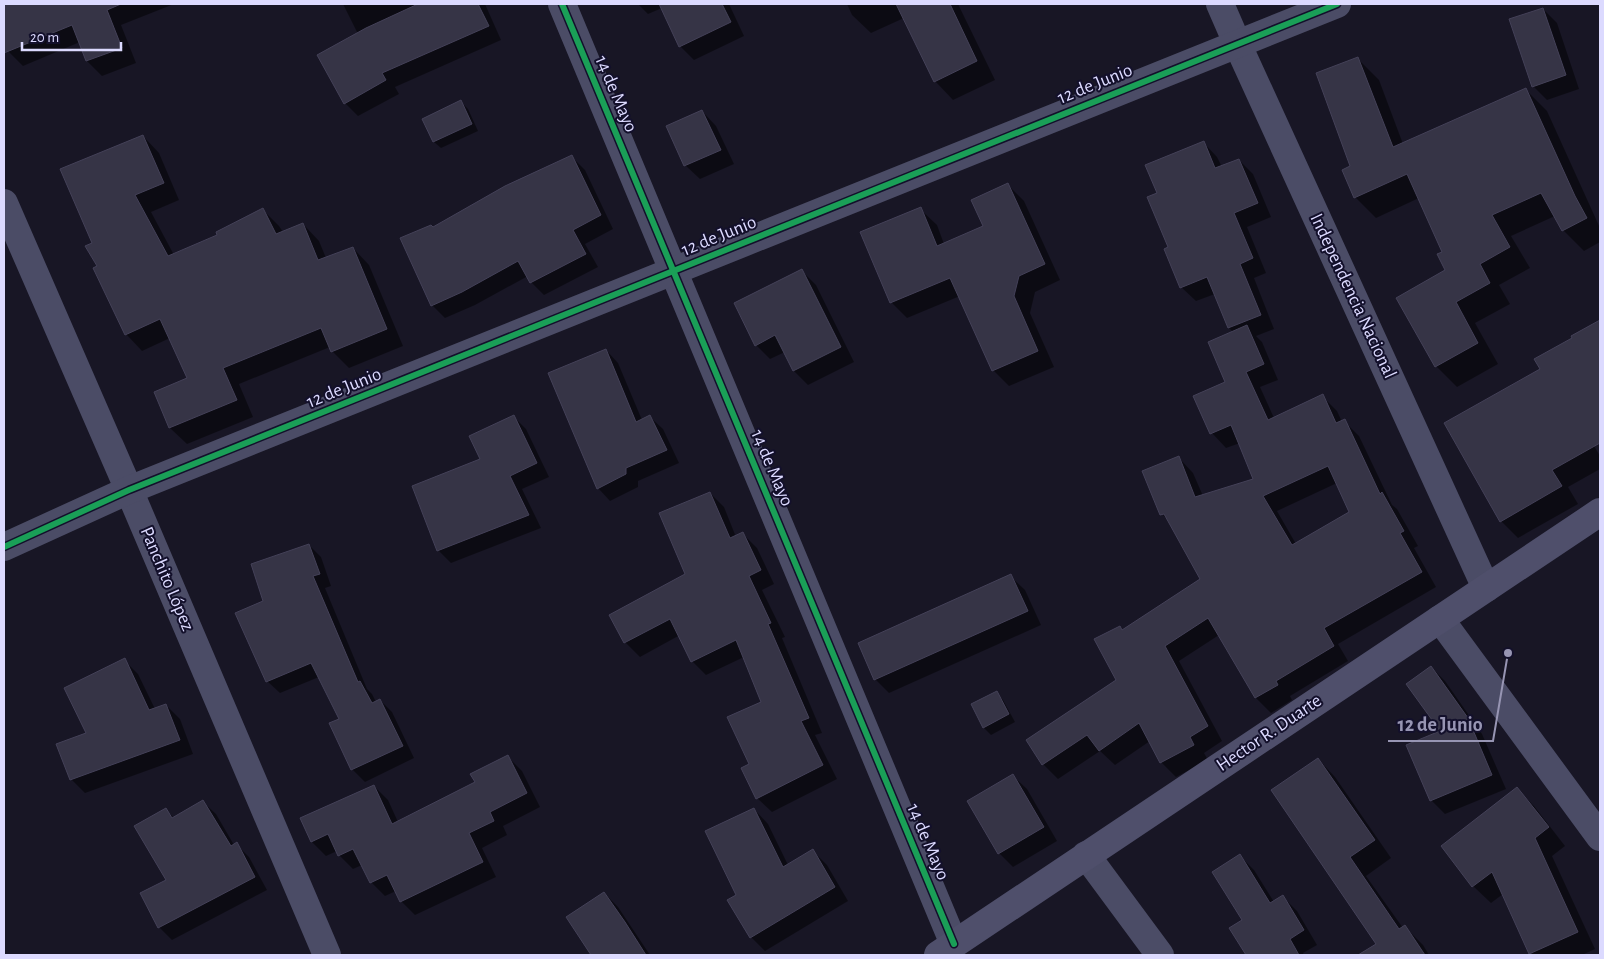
<svg xmlns="http://www.w3.org/2000/svg" width="1604" height="959" viewBox="0 0 1604 959" font-family="'Alegreya Sans',sans-serif">
	<rect width="100%" height="100%" fill="#181625"/>
	<g fill="#0007" fill-rule="evenodd">
		<polygon points="4,4 174,4 121,25 136,63 102,76 87,61 80,42 23,66 8,51 4,40"/>
		<polygon points="343,4 485,4 501,40 395,87 399,94 358,116 345,103 358,34"/>
		<polygon points="638,4 729,4 744,36 694,60 680,46 662,8 648,14"/>
		<polygon points="847,4 958,4 995,80 953,100 935,81 904,18 871,33 852,15"/>
		<polygon points="1543,9 1557,23 1579,89 1547,100 1533,86"/>
		<polygon points="1358,59 1379,80 1403,144 1526,90 1547,111 1600,228 1600,242 1584,251 1563,230 1555,216 1511,236 1530,268 1499,285 1510,304 1475,323 1498,364 1457,387 1436,366 1447,270 1443,252 1419,198 1376,218 1355,197 1352,167"/>
		<polygon points="461,102 468,109 478,131 441,148 434,142 424,120"/>
		<polygon points="702,111 716,126 734,164 700,179 685,165"/>
		<polygon points="143,136 159,153 179,200 151,212 174,255 219,235 263,210 279,226 283,232 303,224 319,241 326,258 353,248 369,265 403,346 349,368 332,351 330,347 239,384 253,417 187,444 170,428 189,378 170,338 142,351 126,334 98,267 94,243"/>
		<path d="M 1203,142 L 1217,157 L 1222,167 L 1239,160 L 1253,174 L 1271,217 L 1247,227 L 1266,273 L 1254,278 L 1274,329 L 1256,336 L 1262,342 L 1278,380 L 1260,387 L 1274,418 L 1322,396 L 1337,411 L 1342,422 L 1344,421 L 1359,436 L 1392,505 L 1397,509 L 1418,546 L 1414,548 L 1436,587 L 1338,644 L 1348,661 L 1290,696 L 1292,700 L 1271,713 L 1256,698 L 1219,635 L 1179,661 L 1222,741 L 1204,753 L 1208,760 L 1176,777 L 1161,762 L 1150,741 L 1115,765 L 1100,751 L 1058,779 L 1043,764 L 1117,680 L 1120,627 L 1123,631 L 1201,580 L 1170,522 L 1162,514 L 1179,458 L 1193,473 L 1203,496 L 1254,480 L 1240,443 L 1226,448 L 1212,433 L 1194,396 L 1226,382 L 1233,332 L 1229,328 L 1215,294 L 1196,301 L 1181,287 L 1170,248 L 1158,194 ZM 1337,483 L 1351,512 L 1296,544 L 1277,511 Z"/>
		<polygon points="572,157 585,170 613,229 585,244 598,267 544,295 531,282 528,276 475,305 445,318 432,305 433,228"/>
		<polygon points="1008,185 1024,201 1060,280 1035,292 1030,313 1054,367 1009,386 993,370 960,296 907,318 891,302 920,209 937,225 944,244 985,226"/>
		<polygon points="802,271 816,285 854,362 808,385 794,371 785,352 770,359 756,345"/>
		<polygon points="1595,324 1600,329 1600,426 1587,434 1600,456 1600,469 1568,487 1578,504 1518,538 1501,521 1542,370"/>
		<polygon points="606,350 618,363 642,420 650,417 663,429 679,463 638,481 638,487 610,501 598,488"/>
		<polygon points="513,416 526,429 549,477 522,489 541,528 451,563 438,550 482,460"/>
		<polygon points="710,493 724,507 736,537 743,534 757,548 774,584 762,590 785,637 782,638 822,733 815,735 837,779 772,812 757,798 751,765 763,702 744,657 706,675 692,661 680,635 640,657 625,642 611,616 687,574"/>
		<polygon points="309,545 321,557 331,586 325,588 367,689 372,694 376,702 380,700 392,712 414,758 365,782 352,769 330,724 340,720 319,677 280,693 267,681 265,601"/>
		<polygon points="1010,576 1025,590 1041,625 889,693 875,679"/>
		<polygon points="124,660 138,674 155,709 166,705 180,719 193,754 85,793 71,779 88,734"/>
		<polygon points="1431,667 1445,681 1482,734 1506,789 1445,814 1431,800 1442,731"/>
		<polygon points="996,693 1003,700 1015,722 991,735 984,728 972,705"/>
		<polygon points="508,757 522,771 540,807 503,826 507,835 482,848 496,877 415,915 401,901 396,891 385,896 371,882 362,865 353,869 339,855 337,851 326,856 312,842 374,786 388,800 398,822 477,783"/>
		<polygon points="1318,759 1335,777 1391,858 1366,876 1403,928 1405,927 1423,945 1429,955 1385,955 1367,927"/>
		<polygon points="1012,775 1027,789 1057,841 1013,867 999,853"/>
		<polygon points="1517,789 1534,806 1565,846 1552,856 1595,949 1582,955 1533,955 1503,894 1491,903 1473,886 1442,847"/>
		<polygon points="203,802 216,814 234,845 236,844 249,857 267,890 172,940 159,927 167,880 165,809 174,818"/>
		<polygon points="754,809 768,824 788,865 813,851 827,865 848,901 765,951 751,937 737,895"/>
		<polygon points="1240,856 1254,870 1274,902 1283,897 1297,911 1317,945 1303,953 1304,955 1247,955 1231,928 1244,920"/>
		<polygon points="604,893 618,907 650,955 592,955 567,918"/>
	</g>
	<g fill="#363446" stroke="#444158" fill-rule="evenodd">
		<polygon points="4,4 121,4 107,10 122,48 86,61 72,25 4,53"/>
		<polygon points="418,4 478,4 489,26 382,73 386,80 344,104 317,55 366,28"/>
		<polygon points="659,4 722,4 731,22 679,47"/>
		<polygon points="896,4 950,4 977,61 934,82"/>
		<polygon points="1543,8 1566,75 1532,87 1509,19"/>
		<polygon points="1358,57 1393,147 1526,88 1575,196 1587,218 1562,231 1541,193 1492,215 1510,247 1480,264 1490,283 1456,302 1478,343 1435,367 1396,298 1445,270 1437,254 1442,252 1407,174 1354,198 1342,170 1350,166 1316,73"/>
		<polygon points="461,100 472,124 433,142 422,119"/>
		<polygon points="702,110 721,150 684,166 666,126"/>
		<polygon points="143,135 164,183 135,195 168,256 217,235 216,232 263,208 276,234 303,223 318,260 353,247 387,329 331,352 321,328 223,368 237,400 169,428 154,392 187,378 160,319 125,335 93,268 97,266 85,246 92,243 60,169"/>
		<polygon points="1204,141 1215,168 1239,159 1258,203 1234,213 1253,258 1240,264 1261,315 1228,328 1207,277 1180,288 1164,249 1168,247 1147,197 1157,193 1145,165"/>
		<polygon points="572,155 601,215 573,230 586,254 530,283 518,261 462,292 431,306 400,238 431,225 433,227 505,186"/>
		<polygon points="1008,183 1045,264 1019,276 1014,296 1038,351 992,371 950,278 890,303 860,232 921,207 937,246 983,226 971,200"/>
		<polygon points="802,269 841,347 793,371 775,335 755,346 734,303"/>
		<polygon points="1600,320 1600,443 1552,470 1562,486 1500,522 1444,423 1540,369 1534,359 1572,338 1571,336"/>
		<path d="M 1247,325 L 1264,364 L 1246,372 L 1268,420 L 1323,394 L 1336,423 L 1345,419 L 1380,494 L 1382,492 L 1404,531 L 1400,533 L 1422,572 L 1324,628 L 1334,646 L 1276,681 L 1278,685 L 1255,698 L 1208,618 L 1165,646 L 1208,726 L 1190,737 L 1194,745 L 1160,763 L 1139,723 L 1099,751 L 1087,735 L 1042,765 L 1026,740 L 1116,680 L 1094,639 L 1120,626 L 1122,630 L 1200,579 L 1164,514 L 1160,515 L 1142,471 L 1179,456 L 1195,497 L 1253,479 L 1231,425 L 1210,434 L 1193,396 L 1225,382 L 1208,342 ZM 1328,466 L 1349,512 L 1292,545 L 1263,496 Z"/>
		<polygon points="606,349 636,422 650,415 667,450 626,468 626,474 597,489 548,373"/>
		<polygon points="514,415 537,463 510,476 529,515 437,551 412,486 480,459 469,436"/>
		<polygon points="710,492 730,538 743,532 761,570 749,576 771,623 768,624 809,718 801,721 823,765 756,799 741,768 749,764 727,717 761,702 736,640 691,662 670,619 624,643 609,615 685,574 659,513"/>
		<polygon points="309,544 320,574 313,576 358,682 360,681 372,703 380,699 403,746 351,770 329,723 339,719 311,663 266,682 235,613 263,601 251,564"/>
		<polygon points="1011,574 1028,611 874,680 858,643"/>
		<polygon points="125,658 149,710 166,704 180,740 70,780 56,744 86,733 64,688"/>
		<polygon points="1431,666 1468,718 1492,775 1430,801 1406,745 1440,731 1406,684"/>
		<polygon points="997,691 1009,714 983,728 971,704"/>
		<polygon points="508,755 527,793 490,812 494,821 469,833 483,862 400,902 387,875 370,883 353,849 338,856 328,834 311,842 300,818 374,785 392,824 475,782 470,774"/>
		<polygon points="1318,758 1375,840 1350,857 1399,929 1405,925 1425,955 1358,955 1376,944 1271,790"/>
		<polygon points="1013,774 1044,827 998,854 967,801"/>
		<polygon points="1517,787 1549,827 1535,838 1578,932 1529,954 1492,872 1472,887 1441,846"/>
		<polygon points="203,800 231,846 237,842 255,877 158,928 140,893 166,880 134,826 166,808 172,818"/>
		<polygon points="754,808 783,867 813,849 835,887 750,938 727,900 736,895 705,831"/>
		<polygon points="1240,854 1270,903 1283,895 1304,930 1290,939 1299,955 1246,955 1229,928 1242,920 1212,872"/>
		<polygon points="604,892 625,922 646,955 591,955 566,917"/>
	</g>
	<g fill="none" stroke-linecap="round" stroke-linejoin="round">
		<g stroke="#4b4c66" stroke-width="28">
			<polyline points="562,4 954,944"/>
			<polyline points="1220,4 1237,43 1486,588"/>
			<polyline points="4,203 129,490 327,955"/>
			<polyline points="4,547 129,490 1337,4"/>
			<polyline points="1440,619 1600,837"/>
			<polyline points="1086,855 1160,955"/>
		</g>
		<polyline stroke="#4f4f6b" stroke-width="28" points="938,955 1600,512"/>
		<defs>
			<g id="cycleway">
				<polyline points="562,4 954,944"/>
				<polyline points="4,547 129,490 1337,4"/>
			</g>
		</defs>
		<use href="#cycleway" stroke="#13102b" stroke-width="9"/>
		<use href="#cycleway" stroke="#1a9f57" stroke-width="6"/>
	</g>
	<g text-anchor="middle" dominant-baseline="central" stroke-width="4" stroke-linejoin="round" paint-order="stroke">
		<g font-size="19" fill="#dcdaff" stroke="#13102b">
			<text transform="translate(1095 84) rotate(-22)">12 de Junio</text>
			<text transform="translate(616 94) rotate(67)">14 de Mayo</text>
			<text transform="translate(719 236) rotate(-22)">12 de Junio</text>
			<text transform="translate(1353 296) rotate(65)">Independencia Nacional</text>
			<text transform="translate(344 388) rotate(-22)">12 de Junio</text>
			<text transform="translate(772 468) rotate(67)">14 de Mayo</text>
			<text transform="translate(167 579) rotate(67)">Panchito López</text>
			<text transform="translate(1269 733) rotate(-34)">Hector R. Duarte</text>
			<text transform="translate(928 842) rotate(67)">14 de Mayo</text>
		</g>
	</g>
	<path fill="none" stroke="#9795b3" stroke-width="2" d="M1508 653L1493 741H1388"/>
	<circle fill="#9795b3" stroke="#13102b" stroke-width="2" cx="1508" cy="653" r="5"/>
	<g font-size="20" text-anchor="middle" font-weight="bold" fill="#9795b3" stroke="#13102b" stroke-width="4" stroke-linejoin="round" paint-order="stroke">
		<text x="1440" y="731">12 de Junio</text>
	</g>
	<rect width="1604" height="959" fill="none" stroke="#dcdaff" stroke-width="10"/>
	<path d="M22 42v8h99v-8" fill="none" stroke="#dcdaff" stroke-width="2.5"/>
	<text x="30" y="42" font-size="15" fill="#dcdaff" stroke="#13102b" stroke-width="4" paint-order="stroke">20 m</text>
</svg>
